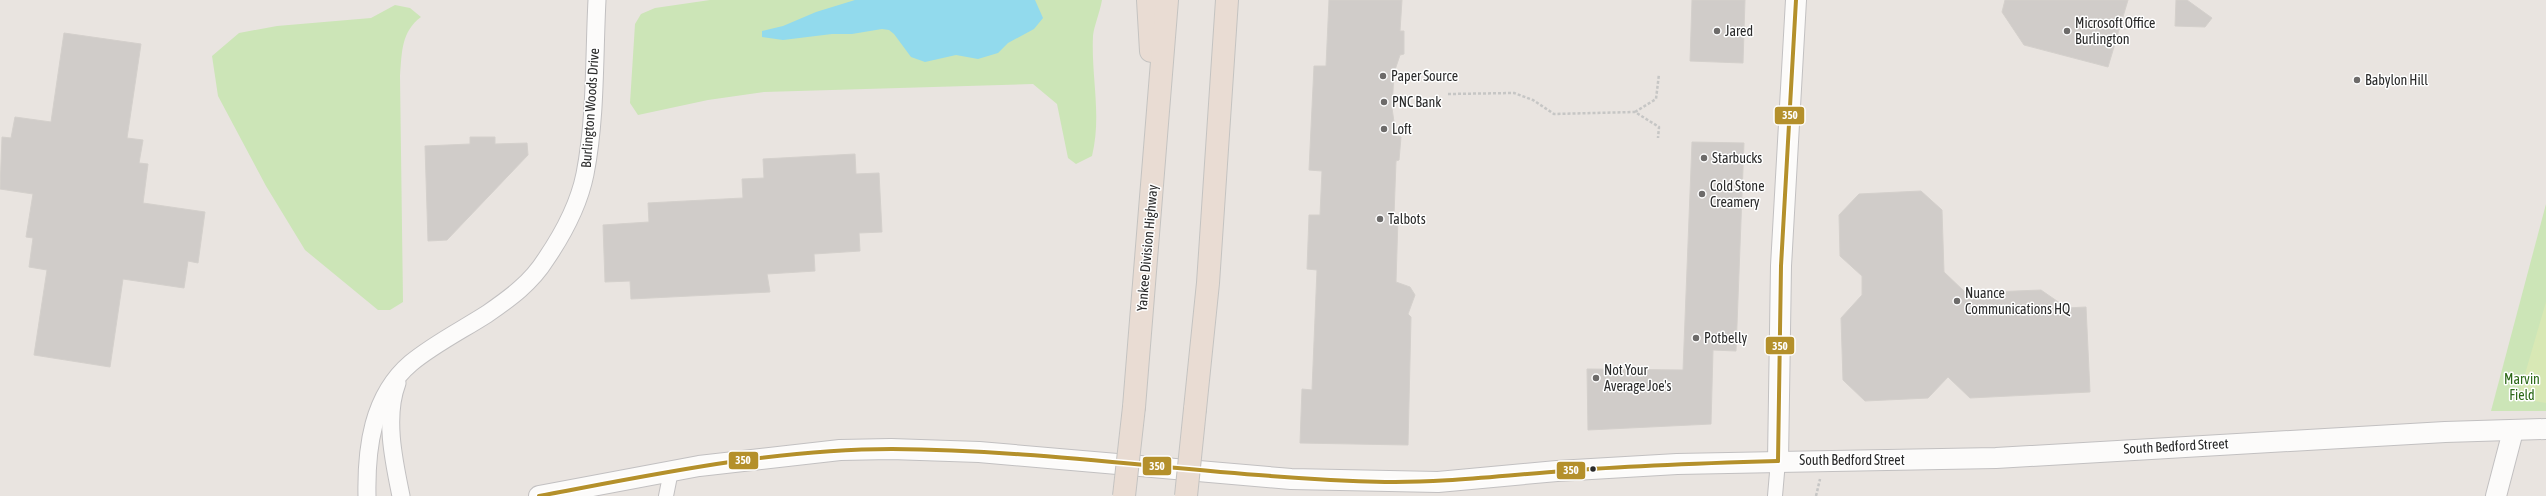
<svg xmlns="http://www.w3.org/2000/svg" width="2546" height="496" viewBox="0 0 2546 496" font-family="'Asap Condensed',sans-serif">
	<rect width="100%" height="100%" fill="#e9e4e0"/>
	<g fill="#cce5b7">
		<path d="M 710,0 L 1102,0 C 1100,12 1094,26 1093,36 C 1091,77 1102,115 1092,156 L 1076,164 L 1068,158 L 1057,104 L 1033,84 L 764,92 L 708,100 L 638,115 L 630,103 L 635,24 L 641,14 L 655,8 Z"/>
		<path d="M 395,5 L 410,8 L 421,17 C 401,32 402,52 400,76 L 403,302 L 390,310 L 378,310 L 305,250 L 266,186 L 218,96 L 212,56 L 239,33 L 277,26 L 371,18 Z"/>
		<polygon points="2546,204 2546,411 2491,411"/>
	</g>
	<polygon fill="#d8e8b5" points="2546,302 2546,403 2518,398"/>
	<polygon fill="#92daed" points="855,0 1035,0 1043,18 1034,29 1008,43 998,53 978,59 956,55 925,62 911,57 894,34 889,30 882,29 852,34 832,34 783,40 762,37 762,31 783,26 816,12"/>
	<g fill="#d0ccc9" stroke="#d4d0cc">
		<polygon points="1329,0 1402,0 1400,31 1404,31 1404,54 1400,55 1394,73 1392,108 1396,136 1401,137 1399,160 1396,161 1394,215 1398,218 1396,282 1410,287 1415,295 1408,314 1411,317 1408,445 1300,443 1302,389 1312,390 1317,270 1307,269 1309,215 1320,215 1322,171 1309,170 1314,66 1326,66"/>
		<polygon points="1692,0 1745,0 1743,63 1690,61"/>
		<polygon points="2005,0 2128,0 2108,67 2024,45 2002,12"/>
		<polygon points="2176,0 2187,0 2212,18 2205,27 2175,26"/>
		<polygon points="64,33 141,44 127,138 143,140 139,163 148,164 143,203 205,212 198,263 188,261 184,288 123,279 110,367 34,355 47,270 29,267 33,238 26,237 33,194 0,189 2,137 11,138 15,117 51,122"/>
		<polygon points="470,137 495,137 495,144 527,143 528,155 447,240 428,241 425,146 470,144"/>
		<polygon points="1692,142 1744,143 1736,351 1713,350 1711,424 1588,430 1587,369 1683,370"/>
		<polygon points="855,154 856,174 879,173 882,232 859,233 860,251 814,254 815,271 767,274 770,292 631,299 630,281 605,282 603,225 649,222 648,203 743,198 742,179 764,178 763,159"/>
		<polygon points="1921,191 1942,210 1944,272 1966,293 2041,290 2067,308 2086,307 2090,392 1970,398 1948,377 1928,398 1865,401 1843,380 1841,318 1862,295 1862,276 1840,256 1839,215 1859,194"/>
	</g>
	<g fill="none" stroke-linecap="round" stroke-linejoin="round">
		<defs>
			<g id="minor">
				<polyline points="666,496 671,471"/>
				<polyline points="1775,496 1778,461"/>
			</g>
			<g id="tertiary">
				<path d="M 397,383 C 384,417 394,462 401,496"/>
				<path d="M 367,496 C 366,449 372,396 411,363 C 434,344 462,330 487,314 C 510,298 531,283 546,259 C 563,234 579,204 585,174 C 596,118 594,57 597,0"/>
			</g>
			<g id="secondary">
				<polyline points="1778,461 1781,266 1796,0"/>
				<polyline points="539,496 699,466 840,450 891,449 979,452 1291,479 1438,482 1557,471 1677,464 1996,458 2445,432 2546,429"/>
				<polyline points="2496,496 2513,431"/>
			</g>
			<g id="motorway">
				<polyline points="1148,0 1151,51"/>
				<polyline points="1134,407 1167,0"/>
				<polyline points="1195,409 1208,283 1227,0"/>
			</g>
		</defs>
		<use href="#minor" stroke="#c2c0c1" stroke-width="16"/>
		<use href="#tertiary" stroke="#c2c0c1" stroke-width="19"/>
		<use href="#secondary" stroke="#c2c0c1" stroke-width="22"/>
		<use href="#motorway" stroke="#c4c3c1" stroke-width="24"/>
		<g stroke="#c6c6c5" stroke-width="2.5" stroke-dasharray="3 2" stroke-linecap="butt">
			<polyline points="1448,94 1514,93 1533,100 1554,114 1635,112 1659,127 1658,138"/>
			<polyline points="1635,112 1656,99 1659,74"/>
			<polyline points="1816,496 1820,479"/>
		</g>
		<use href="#minor" stroke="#fcfbfa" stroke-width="14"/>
		<use href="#tertiary" stroke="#fcfbfa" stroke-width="17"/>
		<use href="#secondary" stroke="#fcfbfa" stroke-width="20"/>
		<use href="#motorway" stroke="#e9dcd3" stroke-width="22"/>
		<defs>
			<g id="motorway-bridge">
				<polyline points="1124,496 1134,407"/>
				<polyline points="1186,496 1195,409"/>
			</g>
		</defs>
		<use href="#motorway-bridge" stroke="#c4c3c1" stroke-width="24" stroke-linecap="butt"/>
		<use href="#motorway-bridge" stroke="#e9dcd3" stroke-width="22"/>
		<defs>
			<g id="bus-1">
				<polyline points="1778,461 1781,266 1796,0"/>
				<path d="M 539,496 C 656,474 773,449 892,449 C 1057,450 1220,478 1385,482 C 1445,483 1505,475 1566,471 C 1636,465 1707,463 1778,461"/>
			</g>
		</defs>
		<use href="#bus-1" stroke="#fff" stroke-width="7"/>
		<use href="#bus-1" stroke="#b4902b" stroke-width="4"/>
	</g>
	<g fill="#6d6b6a" stroke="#fff" stroke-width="1.5">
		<circle cx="1717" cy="31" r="4"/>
		<circle cx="2067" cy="31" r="4"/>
		<circle cx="1383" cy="76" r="4"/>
		<circle cx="2357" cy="80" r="4"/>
		<circle cx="1384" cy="102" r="4"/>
		<circle cx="1384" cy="129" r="4"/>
		<circle cx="1704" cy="158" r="4"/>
		<circle cx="1702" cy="194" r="4"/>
		<circle cx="1380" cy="219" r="4"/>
		<circle cx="1957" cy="301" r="4"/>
		<circle cx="1696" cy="338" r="4"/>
		<circle cx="1596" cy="378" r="4"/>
	</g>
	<circle fill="#2a2a2a" stroke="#fff" stroke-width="1.5" cx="1593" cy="469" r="3.5"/>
	<g text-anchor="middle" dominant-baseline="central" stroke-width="3" stroke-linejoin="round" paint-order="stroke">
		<g font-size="14" fill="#2a2a2a" stroke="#fff" text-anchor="start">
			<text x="2075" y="23">Microsoft Office<tspan x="2075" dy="16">Burlington</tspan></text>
			<text x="1725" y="31">Jared</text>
			<text x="1391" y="76">Paper Source</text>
			<text x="2365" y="80">Babylon Hill</text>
			<text x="1392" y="102">PNC Bank</text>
			<text x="1392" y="129">Loft</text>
			<text x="1712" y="158">Starbucks</text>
			<text x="1710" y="186">Cold Stone<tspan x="1710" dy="16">Creamery</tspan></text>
			<text x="1388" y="219">Talbots</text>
			<text x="1965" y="293">Nuance<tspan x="1965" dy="16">Communications HQ</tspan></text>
			<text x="1704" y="338">Potbelly</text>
			<text x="1604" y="370">Not Your<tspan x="1604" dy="16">Average Joe's</tspan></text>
		</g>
		<g font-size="14" fill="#2a2a2a" stroke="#fff">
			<text transform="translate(590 108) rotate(-86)">Burlington Woods Drive</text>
			<text transform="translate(1147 248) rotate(-85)">Yankee Division Highway</text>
			<text transform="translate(2176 446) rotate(-3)">South Bedford Street</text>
			<text x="1852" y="460">South Bedford Street</text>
		</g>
		<g font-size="14" fill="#2d6918" stroke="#fff">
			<text x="2522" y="379">Marvin<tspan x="2522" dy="16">Field</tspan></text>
		</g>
	</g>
	<g stroke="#fff" stroke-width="1.5">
		<rect x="1774" y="106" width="31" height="19" rx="4" fill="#b4902b"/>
		<rect x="1765" y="336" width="30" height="19" rx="4" fill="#b4902b"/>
		<rect x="728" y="451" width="31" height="19" rx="4" fill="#b4902b"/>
		<rect x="1142" y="456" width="30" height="20" rx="4" fill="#b4902b"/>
		<rect x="1556" y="461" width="30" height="19" rx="4" fill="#b4902b"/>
	</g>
	<g font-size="11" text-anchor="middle" font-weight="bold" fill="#fff">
		<text x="1790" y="119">350</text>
		<text x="1780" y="350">350</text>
		<text x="743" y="464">350</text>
		<text x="1157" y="470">350</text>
		<text x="1571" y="474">350</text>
	</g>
</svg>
